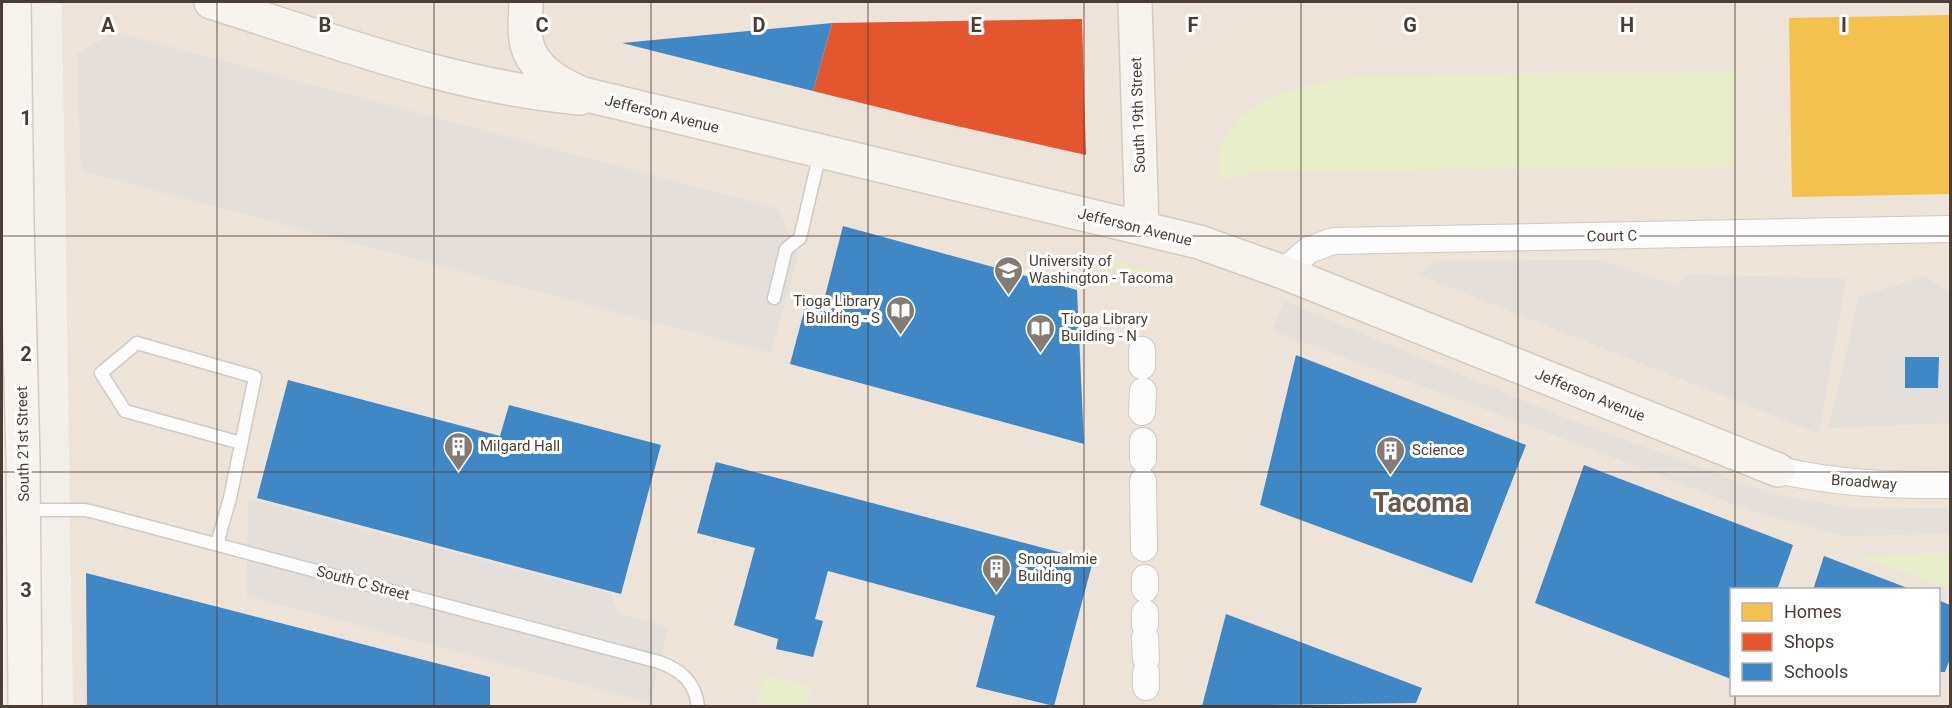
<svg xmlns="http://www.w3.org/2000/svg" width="1952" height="708" viewBox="0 0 1952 708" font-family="Roboto,sans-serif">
	<rect width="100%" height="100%" fill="#f2eeea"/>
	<path fill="#ede3d9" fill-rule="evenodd" d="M 62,2 L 1950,2 L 1950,706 L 73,706 ZM 1732,590 L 1938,590 L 1938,694 L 1732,694 Z"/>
	<g fill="#e6edc8">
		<polygon points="1735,71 1735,167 1255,172 1229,180 1219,175 1218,152 1227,134 1243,115 1269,98 1299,87 1361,76"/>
		<polygon points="1085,253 1179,279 1177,285 1083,259"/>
		<polygon points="1950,553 1950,589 1858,556"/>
		<polygon points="765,675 812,687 807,706 756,706"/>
	</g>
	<g fill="#e4dfdb">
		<polygon points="114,32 779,209 798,256 771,353 81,171 77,54"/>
		<polygon points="1599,260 1677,286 1687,274 1846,279 1819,434 1419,275 1435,261"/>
		<polygon points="1924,276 1950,292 1950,423 1829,428 1859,297"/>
		<polygon points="1284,301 1563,417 1773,494 1855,509 1950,508 1950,534 1845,536 1754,512 1557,436 1272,331"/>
		<polygon points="248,499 611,594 618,613 668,627 650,703 247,596"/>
	</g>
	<polygon fill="#f2c14e" points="1950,15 1950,194 1792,197 1789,18"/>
	<polygon fill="#e4572e" points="1082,19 1086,155 930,120 813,91 832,23"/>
	<g fill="#3f88c5">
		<polygon points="832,23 813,91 622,43"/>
		<polygon points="843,226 1077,290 1084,444 790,364 806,304 822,308"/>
		<polygon points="1296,355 1526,445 1472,583 1260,505"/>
		<polygon points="1905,357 1939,357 1938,388 1905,388"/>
		<polygon points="288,380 500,436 509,405 661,445 621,594 257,498"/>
		<polygon points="716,462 1093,561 1054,706 976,687 995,616 828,571 815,619 823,621 813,657 776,649 778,639 734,625 755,548 697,533"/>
		<polygon points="1584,465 1793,545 1777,590 1731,590 1731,679 1535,603"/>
		<polygon points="1824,556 1910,589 1910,590 1813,590"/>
		<polygon points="86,573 490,677 490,706 87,706"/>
		<polygon points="1938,600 1950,605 1950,659 1945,672 1938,672"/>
		<polygon points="1226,614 1422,688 1416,703 1202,706"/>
	</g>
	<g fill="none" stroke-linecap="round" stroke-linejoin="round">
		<defs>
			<g id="lane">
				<polyline points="774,298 786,249 800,238 820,153"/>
				<path d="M 24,510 L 85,510 L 94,512 L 659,662 C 681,670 695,682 698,706"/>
				<polyline points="217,544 230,498 255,377 137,343 101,373 125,411 241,443"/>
			</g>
			<g id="street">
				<polyline points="1283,272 1309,250 1333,241 1950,229"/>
				<polyline points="1142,350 1142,366"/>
				<polyline points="1142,412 1143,391"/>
				<polyline points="1143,441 1143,459"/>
				<path d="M 1778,470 C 1839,484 1888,485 1950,485"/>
				<polyline points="1143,481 1144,548"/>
				<polyline points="1145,578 1145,589"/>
				<polyline points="1145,613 1145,625"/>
				<polyline points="1145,638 1146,659"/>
				<polyline points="1146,673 1146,687"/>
			</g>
			<g id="secondary">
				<polyline points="14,2 17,222 23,460 25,706"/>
				<path d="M 211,2 C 332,40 453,87 580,98"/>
				<path d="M 526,2 C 526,14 524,28 526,40 C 531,69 559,84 583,94 L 1199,242 L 1283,272 L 1778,470"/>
				<polyline points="1135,2 1142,228"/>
			</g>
		</defs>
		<use href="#lane" stroke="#cecac6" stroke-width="15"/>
		<use href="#street" stroke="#cecac6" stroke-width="28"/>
		<use href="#secondary" stroke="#d3cbc2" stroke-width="36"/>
		<use href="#lane" stroke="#fdfcfc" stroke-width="12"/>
		<use href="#street" stroke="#fdfcfc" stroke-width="26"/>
		<use href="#secondary" stroke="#f7f3ef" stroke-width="33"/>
	</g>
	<path fill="none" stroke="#493d35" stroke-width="1.5" stroke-opacity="0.55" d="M 217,2 L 217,706M 434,2 L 434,706M 651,2 L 651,706M 868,2 L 868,706M 1084,2 L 1084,706M 1301,2 L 1301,706M 1518,2 L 1518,706M 1735,2 L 1735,590M 2,236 L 1950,236M 2,472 L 1950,472M 1735,694 L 1735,706"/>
	<defs>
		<symbol id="university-pin" viewBox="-11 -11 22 30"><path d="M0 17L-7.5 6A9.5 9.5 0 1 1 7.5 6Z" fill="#847b74" stroke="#fff"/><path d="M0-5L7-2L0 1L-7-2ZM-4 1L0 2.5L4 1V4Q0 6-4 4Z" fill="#fff"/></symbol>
		<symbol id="library-pin" viewBox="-11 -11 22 30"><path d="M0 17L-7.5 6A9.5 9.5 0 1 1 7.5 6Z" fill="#847b74" stroke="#fff"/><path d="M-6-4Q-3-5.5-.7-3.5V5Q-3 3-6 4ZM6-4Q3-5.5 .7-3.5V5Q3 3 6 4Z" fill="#fff"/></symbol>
		<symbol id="building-pin" viewBox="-11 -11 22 30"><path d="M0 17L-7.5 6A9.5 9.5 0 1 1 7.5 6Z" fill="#847b74" stroke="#fff"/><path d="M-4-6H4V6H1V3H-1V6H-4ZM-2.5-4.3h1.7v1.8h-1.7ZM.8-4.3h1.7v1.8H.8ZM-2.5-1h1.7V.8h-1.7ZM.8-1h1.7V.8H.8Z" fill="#fff"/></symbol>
	</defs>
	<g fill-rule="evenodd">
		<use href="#university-pin" x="992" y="254" width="33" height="45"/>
		<use href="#library-pin" x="884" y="294" width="33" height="45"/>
		<use href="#library-pin" x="1024" y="312" width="33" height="45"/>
		<use href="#building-pin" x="442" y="430" width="33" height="45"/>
		<use href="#building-pin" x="1374" y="434" width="33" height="45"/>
		<use href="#building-pin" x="980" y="552" width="33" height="45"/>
	</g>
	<g text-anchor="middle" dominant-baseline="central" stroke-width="6" stroke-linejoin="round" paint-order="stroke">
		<g font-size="15" fill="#493d35" stroke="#fff">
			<text transform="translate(662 114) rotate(14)">Jefferson Avenue</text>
			<text transform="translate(1138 115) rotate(-92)">South 19th Street</text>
			<text transform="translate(1135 227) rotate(14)">Jefferson Avenue</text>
			<text transform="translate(1612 236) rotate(-1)">Court C</text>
			<text transform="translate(1590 395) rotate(22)">Jefferson Avenue</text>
			<text transform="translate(23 444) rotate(-91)">South 21st Street</text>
			<text transform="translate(1864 482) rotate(4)">Broadway</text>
			<text transform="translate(363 583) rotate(15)">South C Street</text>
		</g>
		<g font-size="15" fill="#493d35" stroke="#fff" text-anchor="start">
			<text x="1029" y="261">University of<tspan x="1029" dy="17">Washington - Tacoma</tspan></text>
			<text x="880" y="301" text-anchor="end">Tioga Library<tspan x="880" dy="17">Building - S</tspan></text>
			<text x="1061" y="319">Tioga Library<tspan x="1061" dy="17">Building - N</tspan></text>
			<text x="480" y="446">Milgard Hall</text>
			<text x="1412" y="450">Science</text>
			<text x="1018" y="559">Snoqualmie<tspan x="1018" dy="17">Building</tspan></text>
		</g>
		<g font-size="27" font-weight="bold" fill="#6c594c" stroke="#fff">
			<text x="1421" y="503">Tacoma</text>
		</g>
	</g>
	<g font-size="20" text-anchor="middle" font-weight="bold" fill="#493d35" stroke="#fff" stroke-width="6" stroke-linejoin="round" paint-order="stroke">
		<text x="108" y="32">A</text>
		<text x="325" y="32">B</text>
		<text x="542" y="32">C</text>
		<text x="759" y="32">D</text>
		<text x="976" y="32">E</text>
		<text x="1193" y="32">F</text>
		<text x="1410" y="32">G</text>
		<text x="1627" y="32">H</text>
		<text x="1844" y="32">I</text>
		<text x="26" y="125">1</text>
		<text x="26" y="361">2</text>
		<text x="26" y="597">3</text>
	</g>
	<rect width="1952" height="708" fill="none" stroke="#493d35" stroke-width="6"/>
	<rect x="1730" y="588" width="210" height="108" fill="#ffffff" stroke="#b6b1ae" stroke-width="1.5"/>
	<rect x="1742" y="603" width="30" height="18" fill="#f2c14e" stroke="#b6b1ae" stroke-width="1.5"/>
	<text x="1784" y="618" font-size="18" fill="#493d35">Homes</text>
	<rect x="1742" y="633" width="30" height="18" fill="#e4572e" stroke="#b6b1ae" stroke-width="1.5"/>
	<text x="1784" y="648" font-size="18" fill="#493d35">Shops</text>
	<rect x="1742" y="663" width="30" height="18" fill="#3f88c5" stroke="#b6b1ae" stroke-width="1.5"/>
	<text x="1784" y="678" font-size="18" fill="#493d35">Schools</text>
</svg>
